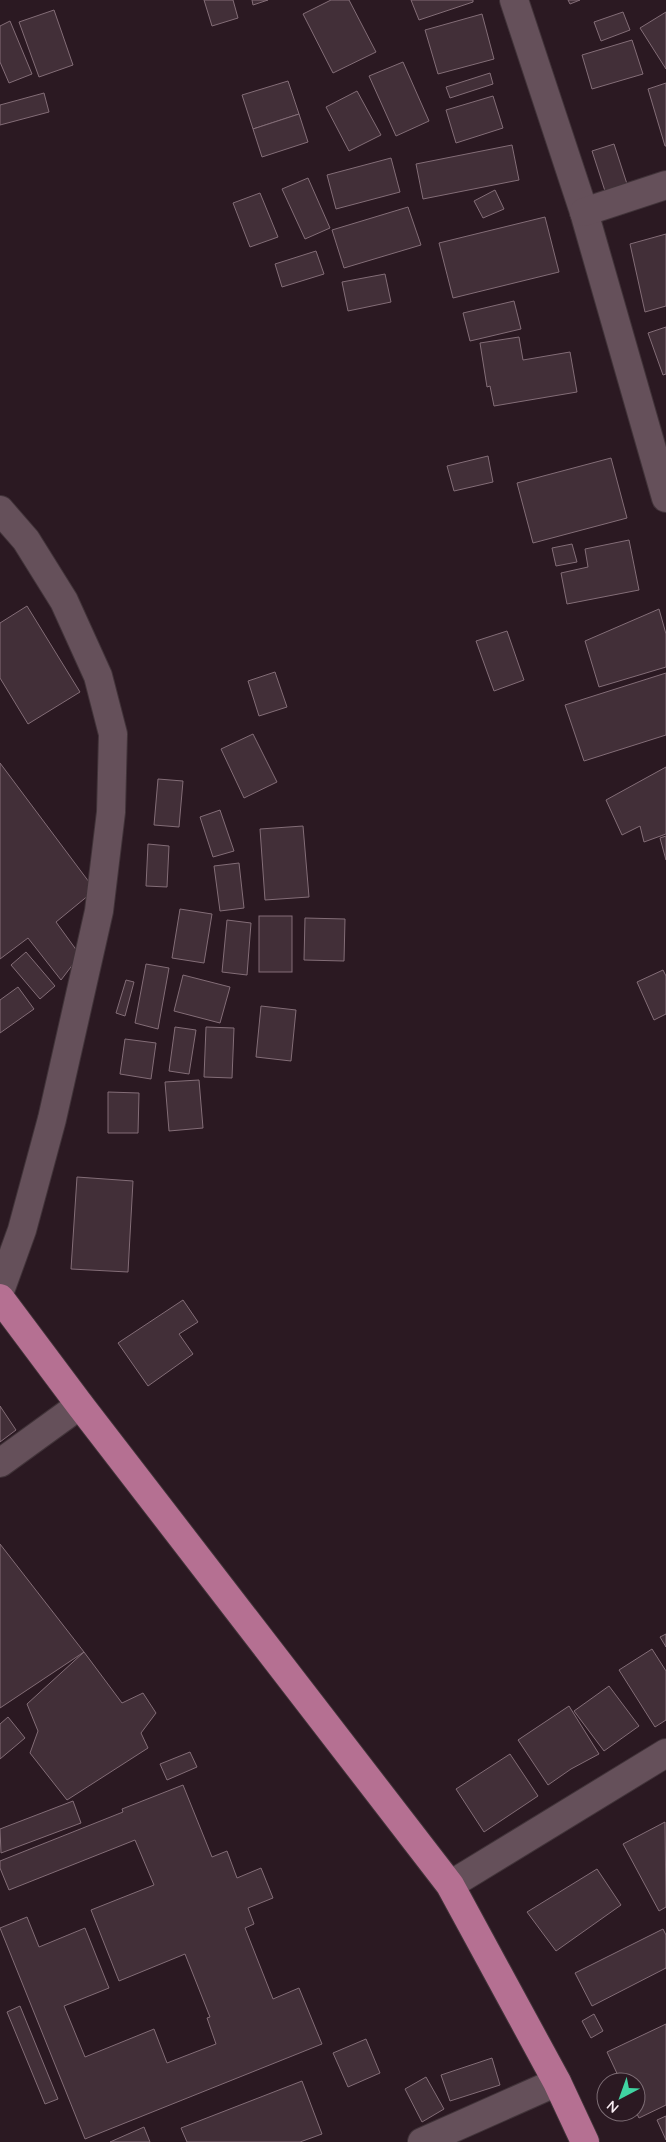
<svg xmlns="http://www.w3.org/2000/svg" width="666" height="2142" viewBox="0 0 666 2142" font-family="Quicksand,sans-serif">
	<rect width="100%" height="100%" fill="#2b1922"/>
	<g fill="#422f38" stroke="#836d77">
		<polygon points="204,0 233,0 238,18 212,26"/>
		<polygon points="252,0 268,0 253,5"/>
		<polygon points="331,0 349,0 376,52 333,73 303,14"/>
		<polygon points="411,0 473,0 473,2 419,20"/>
		<polygon points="568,0 580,0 570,4"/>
		<polygon points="54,10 73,65 39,77 19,22"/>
		<polygon points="623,12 630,30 601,41 594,22"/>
		<polygon points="666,12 666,69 640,28"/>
		<polygon points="482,14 494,59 438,74 425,30"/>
		<polygon points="10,21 32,74 9,83 0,62 0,26"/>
		<polygon points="632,40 643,74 592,89 582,55"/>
		<polygon points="403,62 429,121 396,136 369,76"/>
		<polygon points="490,73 493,84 450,98 446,87"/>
		<polygon points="288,81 299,114 253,129 242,95"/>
		<polygon points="666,83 666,146 665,146 648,89"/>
		<polygon points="357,91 381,135 349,151 326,107"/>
		<polygon points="44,93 49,112 0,125 0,105"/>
		<polygon points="493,96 503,128 456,143 446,110"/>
		<polygon points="299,114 308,142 262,157 253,129"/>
		<polygon points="614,144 627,184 605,191 592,151"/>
		<polygon points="512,145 519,180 423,199 416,164"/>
		<polygon points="391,158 400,192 336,209 327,175"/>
		<polygon points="308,178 330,228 305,239 282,189"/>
		<polygon points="495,190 504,209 483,218 474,201"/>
		<polygon points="260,193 278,237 250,247 233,203"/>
		<polygon points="408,207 421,245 344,268 332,230"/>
		<polygon points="545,217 559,272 453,298 439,243"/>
		<polygon points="666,234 666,306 645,312 630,244"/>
		<polygon points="316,251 324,274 282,287 275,264"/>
		<polygon points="385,274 391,302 348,311 342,282"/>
		<polygon points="514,301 521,329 470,341 463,313"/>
		<polygon points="666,327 666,374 663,375 648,333"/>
		<polygon points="519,337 523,360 570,352 577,392 494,406 490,386 487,387 480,343"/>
		<polygon points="488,456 493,482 454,491 447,466"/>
		<polygon points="611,458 627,518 533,543 517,483"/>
		<polygon points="629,540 639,590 567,604 561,573 588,567 585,549"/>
		<polygon points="572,544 577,562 556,566 552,548"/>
		<polygon points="27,606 80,692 28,724 0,678 0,623"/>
		<polygon points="659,609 666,634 666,667 599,687 585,641"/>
		<polygon points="507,631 524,680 494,691 476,641"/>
		<polygon points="275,672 287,707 259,716 248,681"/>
		<polygon points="666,673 666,735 584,761 565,705"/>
		<polygon points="253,734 277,782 244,798 221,749"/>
		<polygon points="0,763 95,890 56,922 80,955 61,980 28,938 0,959"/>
		<polygon points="666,767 666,834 644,842 640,826 622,835 606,800"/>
		<polygon points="158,779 183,781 179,827 154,825"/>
		<polygon points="220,810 234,851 213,857 200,817"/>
		<polygon points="303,826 309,897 265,900 260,829"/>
		<polygon points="666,836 666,860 660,838"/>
		<polygon points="148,844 169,846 167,887 146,886"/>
		<polygon points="239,863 244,908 220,911 214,866"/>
		<polygon points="180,909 212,914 204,963 172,958"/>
		<rect x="259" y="916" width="33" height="56"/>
		<polygon points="305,918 345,919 344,961 304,960"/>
		<polygon points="227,920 251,923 247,975 222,972"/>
		<polygon points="26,952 55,986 40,999 11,965"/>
		<polygon points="146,964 169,968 158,1029 135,1023"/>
		<polygon points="663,970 666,976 666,1014 654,1020 637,982"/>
		<polygon points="183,975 230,987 220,1023 174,1011"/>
		<polygon points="126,980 134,982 125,1016 116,1013"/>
		<polygon points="18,987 34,1009 0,1033 0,1000"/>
		<polygon points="261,1006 296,1010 291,1061 256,1057"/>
		<polygon points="175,1027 196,1030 189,1074 169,1071"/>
		<polygon points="206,1027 234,1028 232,1078 204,1077"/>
		<polygon points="125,1039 156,1043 151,1079 120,1074"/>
		<polygon points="199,1080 203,1128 169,1131 165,1082"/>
		<polygon points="108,1092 139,1093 138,1133 108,1133"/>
		<polygon points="77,1177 133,1181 128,1272 71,1269"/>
		<polygon points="183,1300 198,1322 179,1334 193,1354 148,1386 118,1343"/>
		<polygon points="0,1406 16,1430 0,1442"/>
		<polygon points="0,1544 84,1652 0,1708"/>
		<polygon points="666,1634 666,1647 660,1637"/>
		<polygon points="652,1649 666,1671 666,1720 655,1727 619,1670"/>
		<polygon points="84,1652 122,1703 143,1693 156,1713 141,1733 148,1748 67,1800 30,1753 38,1731 27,1704"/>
		<polygon points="609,1686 639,1726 604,1751 574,1711"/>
		<polygon points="569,1706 599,1754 571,1769 548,1785 518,1740"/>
		<polygon points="8,1717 25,1738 0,1759 0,1724"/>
		<polygon points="190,1752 197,1767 167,1780 160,1764"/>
		<polygon points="510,1754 538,1796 484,1832 456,1789"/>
		<polygon points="183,1785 212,1857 227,1851 237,1878 261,1868 273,1898 248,1908 254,1924 245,1928 273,1999 299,1988 322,2044 85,2139 0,1928 27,1917 39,1947 85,1928 109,1988 64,2006 85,2057 154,2029 167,2063 216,2044 207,2018 210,2017 185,1954 119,1981 91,1910 154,1885 135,1840 9,1890 0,1868 0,1861 123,1812 122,1809"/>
		<polygon points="73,1801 81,1823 1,1853 0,1829"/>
		<polygon points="665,1822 666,1907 659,1911 623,1844"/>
		<polygon points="597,1869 621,1905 556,1951 527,1912"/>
		<polygon points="663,1929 666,1935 666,1968 592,2006 575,1973"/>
		<polygon points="20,2006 58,2099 45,2104 7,2012"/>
		<polygon points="594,2014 603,2031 591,2038 582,2021"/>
		<polygon points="666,2024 666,2105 639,2118 636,2112 636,2082 621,2082 607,2052"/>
		<polygon points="366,2039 380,2073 348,2087 333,2053"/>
		<polygon points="492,2058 500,2085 450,2101 441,2075"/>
		<polygon points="426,2077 444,2109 422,2122 405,2089"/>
		<polygon points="302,2081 322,2134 300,2142 187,2142 181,2128"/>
		<polygon points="666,2116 666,2140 657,2120"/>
		<polygon points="144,2127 150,2142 110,2142"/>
	</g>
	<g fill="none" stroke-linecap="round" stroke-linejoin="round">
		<defs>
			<g id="minor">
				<polyline points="514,0 584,212 666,498"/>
				<polyline points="584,212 666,185"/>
				<polyline points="0,510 26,540 64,601 98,676 113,734 111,812 99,911 52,1119 22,1230 0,1291"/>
				<polyline points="0,1463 80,1405"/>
				<polyline points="450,1885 666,1753"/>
				<polyline points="422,2142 557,2082"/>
			</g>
			<polyline id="highway" points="0,1298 80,1405 450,1885 557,2082 585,2142"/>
		</defs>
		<use href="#minor" stroke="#413339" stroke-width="30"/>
		<use href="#highway" stroke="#413339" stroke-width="30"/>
		<use href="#minor" stroke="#65505a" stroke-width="28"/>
		<use href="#highway" stroke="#b57092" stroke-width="28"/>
	</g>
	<g transform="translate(621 2097) rotate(221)"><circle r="24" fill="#2b1922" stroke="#7d6d75"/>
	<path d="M0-4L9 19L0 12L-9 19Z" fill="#40d4a2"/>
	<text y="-8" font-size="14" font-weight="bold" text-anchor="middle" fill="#f8ebf1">N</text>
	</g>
</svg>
